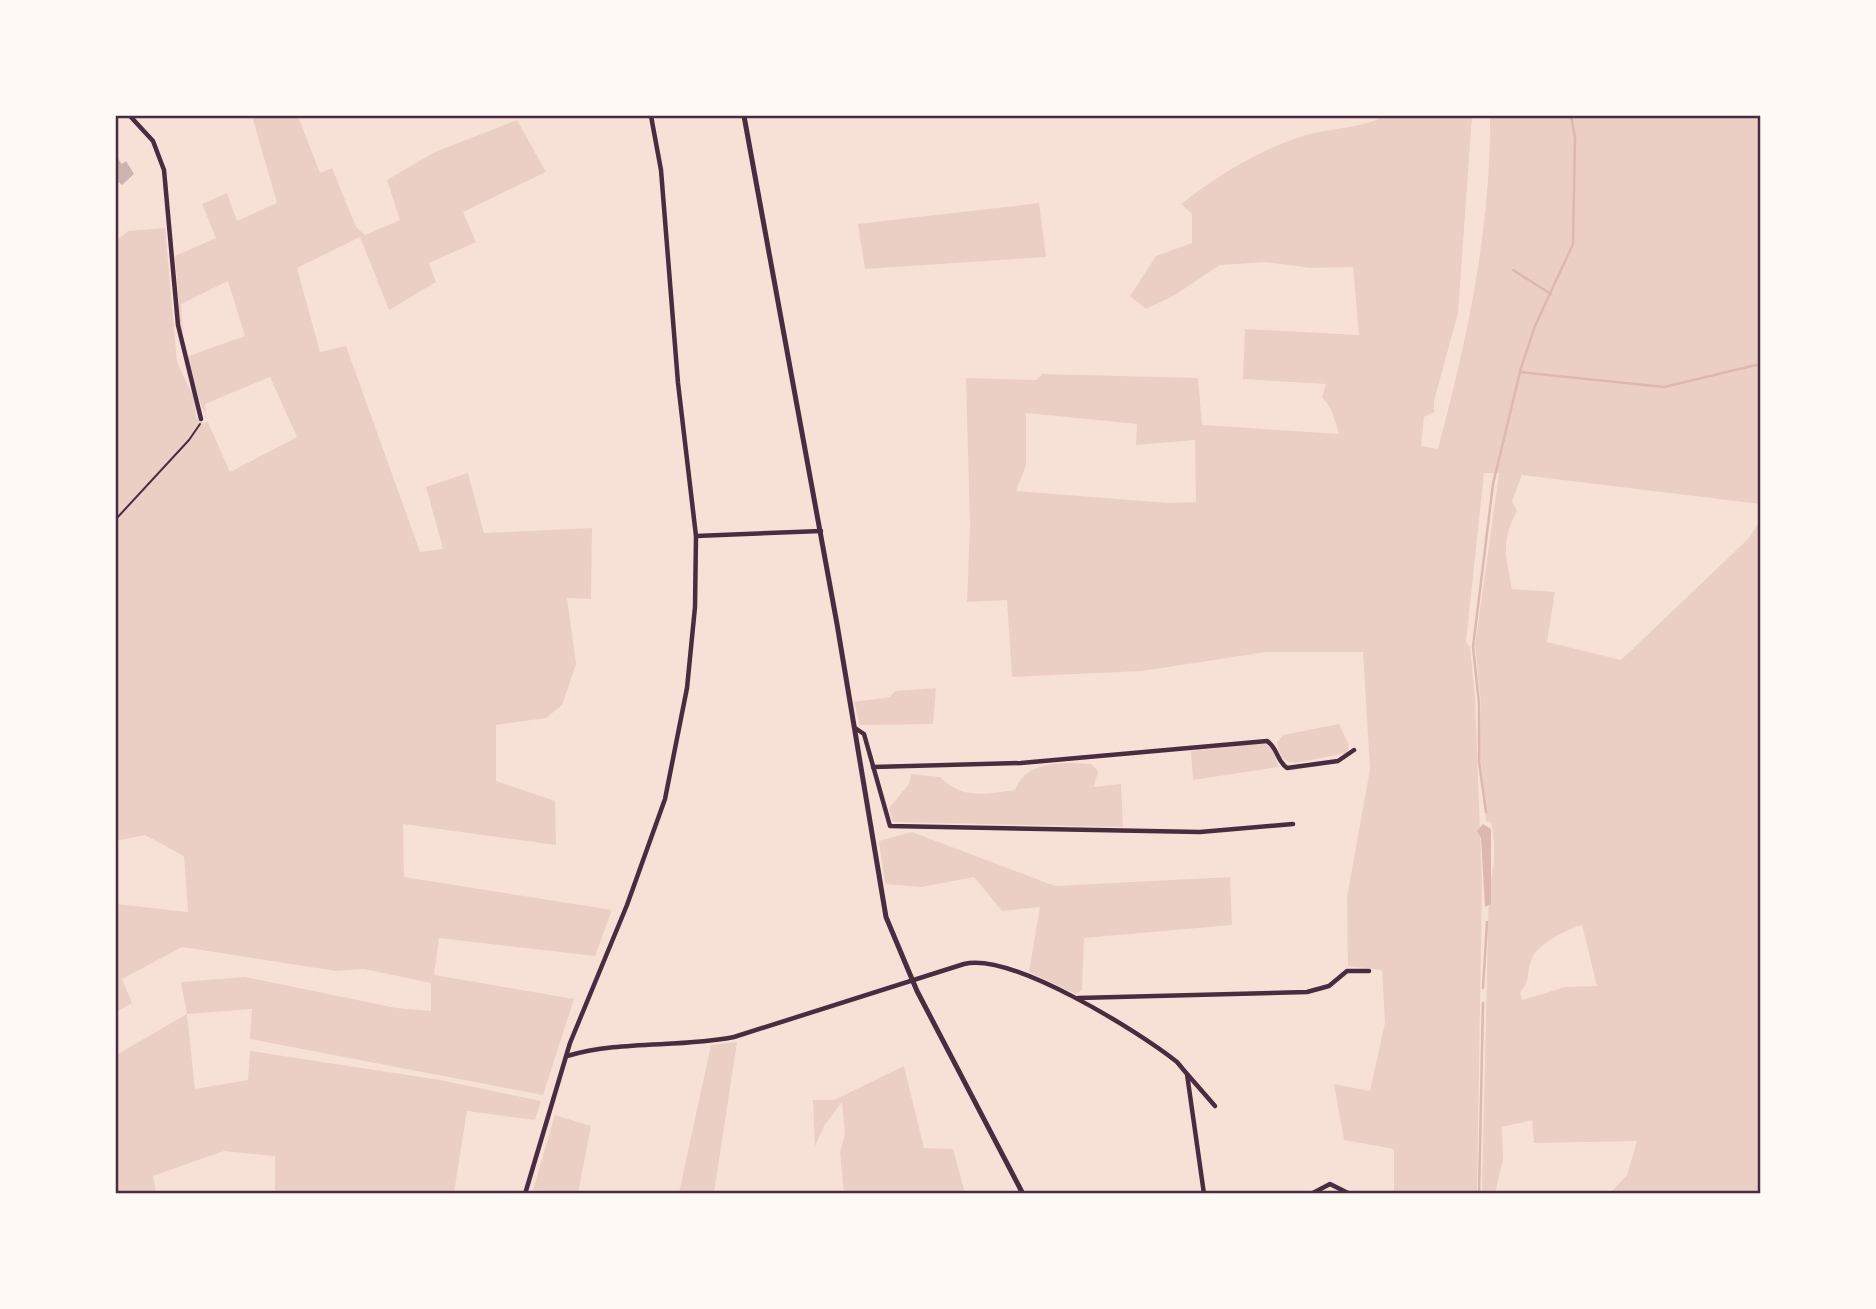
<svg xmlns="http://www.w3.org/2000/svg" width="1876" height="1309" viewBox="0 0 1876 1309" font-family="'Roboto Condensed',sans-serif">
	<rect width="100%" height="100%" fill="#f7e1d7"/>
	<g fill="#ebcfc5" fill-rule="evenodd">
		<polygon points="252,116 298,116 320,173 332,168 356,227 365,235 400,220 387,180 435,152 517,120 546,172 463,212 476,242 429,263 436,282 389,310 360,237 297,268 320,352 346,346 420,552 443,549 426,487 468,473 484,533 592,528 591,599 567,598 576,664 562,705 546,718 496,725 496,781 555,801 556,845 403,824 404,877 612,910 595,956 439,938 434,975 574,999 543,1095 250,1039 252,1009 187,1014 195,1089 248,1080 250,1051 440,1080 541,1101 535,1120 467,1111 454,1193 275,1193 275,1156 224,1151 153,1176 156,1193 116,1193 116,1055 187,1014 181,982 245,977 396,1008 431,1011 431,983 364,969 336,971 182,947 122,979 132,1003 116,1012 116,904 188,912 184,856 145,835 116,841 116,241 128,231 165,228 177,362 194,398 196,418 203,423 208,422 230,472 297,437 270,377 205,404 206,413 202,408 186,357 245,336 228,281 181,304 183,333 180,323 175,256 216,238 202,204 227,193 237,221 277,203"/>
		<path d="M 1385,116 L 1472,116 L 1458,313 L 1434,401 L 1434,412 L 1424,417 L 1421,446 L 1438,449 C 1467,340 1491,229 1490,116 L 1760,116 L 1760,504 L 1522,475 L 1512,501 L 1517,511 C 1500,543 1506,556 1512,589 L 1555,592 L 1547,642 L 1621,660 L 1748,539 L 1760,521 L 1760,1193 L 1610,1193 L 1627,1175 L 1637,1141 L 1534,1143 L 1532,1120 L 1502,1127 L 1503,1159 L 1495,1193 L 1482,1193 L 1489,884 C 1496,868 1495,839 1491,822 L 1486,821 L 1479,758 L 1481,703 L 1475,646 L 1499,473 L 1484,473 L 1466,642 L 1470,647 L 1475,696 L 1482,886 L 1477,1193 L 1394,1193 L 1394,1149 L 1344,1140 L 1334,1084 L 1370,1091 L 1385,1023 L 1382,970 L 1348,966 L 1347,897 L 1370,769 L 1363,652 L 1266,652 L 1142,671 L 1012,677 L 1007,600 L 967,602 L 970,526 L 966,378 L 1036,380 L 1042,374 L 1198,378 L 1202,425 L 1339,434 L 1331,409 L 1322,397 L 1326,384 L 1243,379 L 1245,329 L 1359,335 L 1353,267 L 1311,268 L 1266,262 L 1220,265 L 1175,295 L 1146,309 L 1130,296 L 1156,256 L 1192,243 L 1192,214 L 1181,204 C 1217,176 1257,151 1300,137 C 1326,128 1361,129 1385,116 ZM 1026,413 L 1137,424 L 1136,445 L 1195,440 L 1196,502 L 1168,503 L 1016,491 L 1026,465 ZM 1582,925 L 1597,986 L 1565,987 L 1522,1000 L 1520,992 C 1531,981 1526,975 1531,961 C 1536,944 1566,930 1582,925 Z"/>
		<polygon points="1039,203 1046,257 865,269 858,224"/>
		<polygon points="936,688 933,724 860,725 854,702 890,697 895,691"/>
		<path d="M 1339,724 L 1349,745 L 1347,753 L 1295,763 C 1282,762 1280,755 1277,743 L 1283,735 Z"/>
		<polygon points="1264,743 1272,749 1279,767 1193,780 1191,751"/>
		<path d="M 1091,764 L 1098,771 L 1094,787 L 1121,784 L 1123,827 L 893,822 L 889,808 L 909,784 L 911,774 L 940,777 C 963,800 985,794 1015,790 C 1026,760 1064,762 1091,764 Z"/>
		<polygon points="912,832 1055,886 1230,877 1232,925 1084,938 1082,990 1076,994 1029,972 1040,907 1002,911 974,877 922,887 885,884 879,841"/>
		<polygon points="737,1042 714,1193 679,1193 711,1045"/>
		<polygon points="904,1066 924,1148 953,1149 965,1193 844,1193 840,1153 845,1134 842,1102 824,1126 815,1146 813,1100 834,1100"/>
		<polygon points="555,1115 591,1126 578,1193 533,1190"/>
	</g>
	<polygon fill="#dcb8b0" points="1483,824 1491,829 1491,904 1485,907 1481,838 1477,831"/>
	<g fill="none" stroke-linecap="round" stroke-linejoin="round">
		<g stroke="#dcb8b0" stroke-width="2.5">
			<polyline points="1513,270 1551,294"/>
			<polyline points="1520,371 1535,326 1573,244 1575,137 1571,116"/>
			<polyline points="1486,812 1479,762 1479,703 1473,647 1493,484 1520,372 1664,387 1760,364"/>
			<polyline points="1483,988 1487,922"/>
			<polyline points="1479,1194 1483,1003"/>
		</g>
	</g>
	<polygon fill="#ccb4b1" points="116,156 122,164 126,161 134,174 122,185 116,180"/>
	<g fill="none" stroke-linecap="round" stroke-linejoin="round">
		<polyline stroke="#4a2c40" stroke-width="2" points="116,519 189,440 200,424"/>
		<g stroke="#4a2c40" stroke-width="4.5">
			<polyline points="130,116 153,141 164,170 178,325 201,419"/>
			<polyline points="696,536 821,531"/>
			<polyline points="855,728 864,734 890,826 1200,832 1293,824"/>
			<path d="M 873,767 L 1021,763 L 1267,741 C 1278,748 1276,760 1287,768 L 1338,761 L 1354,750"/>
			<polyline points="1078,998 1307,992 1329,986 1347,971 1369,971"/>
			<path d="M 567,1056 C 621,1040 679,1048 734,1037 L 964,964 C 1011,952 1138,1031 1177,1062 L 1187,1074 L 1204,1194"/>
			<polyline points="1188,1075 1215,1106"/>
			<polyline points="525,1194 570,1043 627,905 665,799 687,688 695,607 696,536 678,383 661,170 651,116"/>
			<polyline points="1311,1194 1330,1184 1350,1194"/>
		</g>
		<polyline stroke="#4a2c40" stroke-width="5" points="744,116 837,624 886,917 917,991 1023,1194"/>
	</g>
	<rect width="1876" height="1309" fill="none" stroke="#fffaf5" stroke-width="234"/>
	<rect x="117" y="117" width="1642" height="1075" fill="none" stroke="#4a2c40" stroke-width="2.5"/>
</svg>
